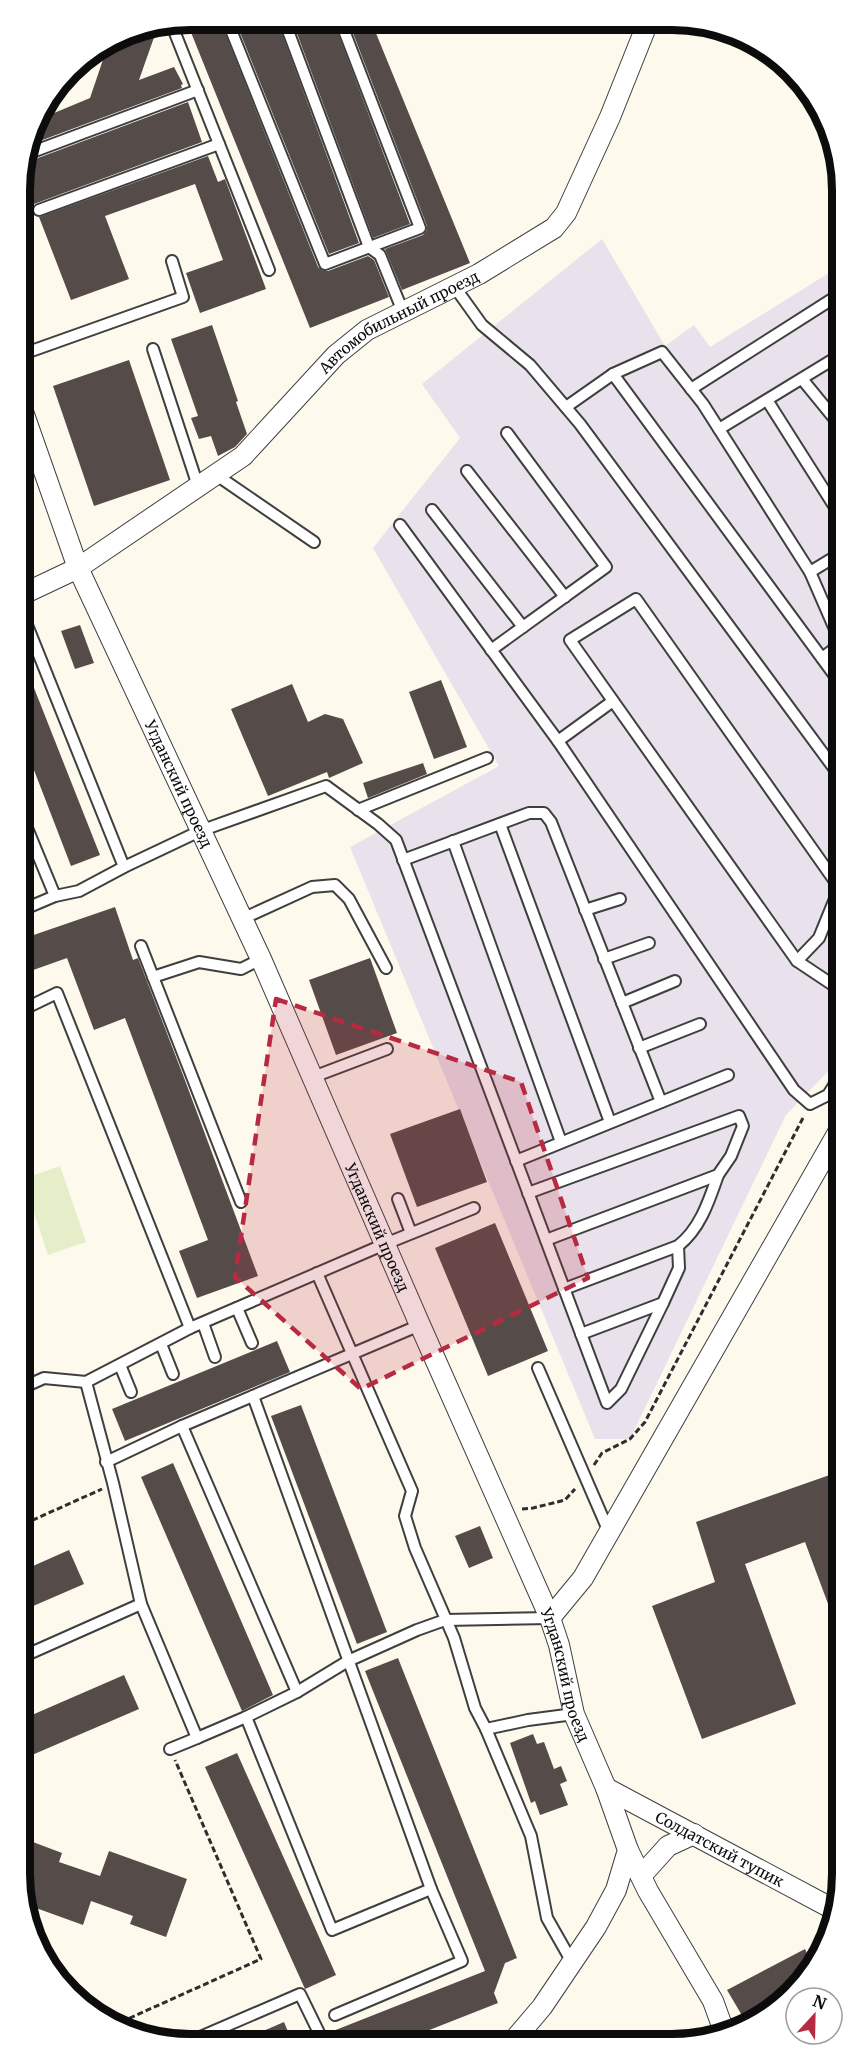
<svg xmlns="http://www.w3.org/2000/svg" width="862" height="2064" viewBox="0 0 862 2064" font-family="Merriweather,serif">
	<rect width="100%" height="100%" fill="#fef9ed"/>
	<polygon fill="#e9e1eb" points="602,239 665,346 694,325 710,347 837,268 839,996 831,1013 840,1050 840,1059 786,1115 630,1439 595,1439 350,847 499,766 373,548 460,438 422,384"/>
	<polygon fill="#e6eec9" points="60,1166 86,1242 48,1255 23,1179"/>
	<g fill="#554c49">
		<polygon points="186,20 220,20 318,267 323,271 328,271 368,256 374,260 389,297 310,328"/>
		<polygon points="235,20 277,20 359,243 329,254"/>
		<polygon points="292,20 333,20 410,224 373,238"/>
		<polygon points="348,20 371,21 470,263 402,290 385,249 423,235 427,230 427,226"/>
		<polygon points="158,26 139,80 174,67 183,84 181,85 182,88 29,145 35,121 90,98 109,42 125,32"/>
		<polygon points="188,102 202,142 34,204 32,203 21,174 25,161 30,161"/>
		<polygon points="208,156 218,182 225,179 266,289 200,313 186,273 223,260 195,184 105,216 129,279 71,300 39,217"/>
		<polygon points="212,325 238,401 236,402 247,434 235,447 218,456 211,436 199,439 191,418 198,416 171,339"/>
		<polygon points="129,360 170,480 94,506 53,386"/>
		<polygon points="80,625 94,663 75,669 61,631"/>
		<polygon points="21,655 100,855 71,866 22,739"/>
		<polygon points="441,680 467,747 434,759 409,692"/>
		<polygon points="292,684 308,722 325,714 343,719 363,763 329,778 327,772 268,796 231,709"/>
		<polygon points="423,763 427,774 368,798 363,783"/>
		<polygon points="115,907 133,960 138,958 183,1075 258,1276 197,1298 179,1251 208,1240 125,1018 94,1030 67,958 22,974 22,939"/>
		<polygon points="370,958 397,1033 336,1055 309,980"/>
		<polygon points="460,1109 487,1182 417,1207 390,1134"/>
		<polygon points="495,1223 548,1351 488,1376 435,1248"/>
		<polygon points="277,1341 290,1372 125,1441 112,1409"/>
		<polygon points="301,1405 387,1632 357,1644 271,1416"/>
		<polygon points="173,1463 273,1695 242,1711 141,1477"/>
		<polygon points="841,1471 841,1636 840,1636 805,1542 745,1564 796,1704 702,1739 652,1606 715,1582 696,1522"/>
		<polygon points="480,1526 493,1558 469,1568 455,1536"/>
		<polygon points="69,1550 84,1584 24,1610 24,1570"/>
		<polygon points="398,1658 517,1958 505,1963 494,1993 498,2003 404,2040 330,2040 328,2033 485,1971 365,1671"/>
		<polygon points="124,1675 139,1709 25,1758 25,1718"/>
		<polygon points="533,1734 537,1744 544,1742 554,1769 561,1766 567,1781 560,1784 568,1805 540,1815 535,1801 531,1803 510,1743"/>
		<polygon points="237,1753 336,1975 305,1989 205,1767"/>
		<polygon points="25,1839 62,1853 59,1862 100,1876 109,1851 187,1879 166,1937 130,1924 133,1916 91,1901 83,1925 25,1904"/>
		<polygon points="805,1949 812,1964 807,1978 766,2016 747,2024 727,1990"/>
		<polygon points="284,2022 292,2041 240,2041"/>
	</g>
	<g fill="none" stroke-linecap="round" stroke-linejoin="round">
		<defs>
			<g id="service">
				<polyline points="227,20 325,264 420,228 340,20"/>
				<polyline points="284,20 369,247 380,255 403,312"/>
				<polyline points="171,23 269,270"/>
				<polyline points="27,154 198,90"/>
				<polyline points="39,210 219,144"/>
				<polyline points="454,286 482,325 530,365 580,424 839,775"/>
				<polyline points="153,349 198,486"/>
				<polyline points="20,355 183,297 172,261"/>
				<polyline points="613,374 662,352 703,404 810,572 837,634 834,649 822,658"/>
				<polyline points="802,379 838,423"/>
				<polyline points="691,389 837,296"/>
				<polyline points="767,400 838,512"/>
				<polyline points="566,407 613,374 838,680"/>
				<polyline points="719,429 837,357"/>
				<polyline points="467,471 565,597"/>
				<polyline points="215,474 314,542"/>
				<polyline points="432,510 523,627"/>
				<polyline points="400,525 558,741 613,701"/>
				<polyline points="810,572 838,555"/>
				<polyline points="21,610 124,867"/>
				<polyline points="491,650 606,567 507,433"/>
				<polyline points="558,741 794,1090 810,1104 828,1095 840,1076"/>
				<polyline points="358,810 487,758"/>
				<polyline points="22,816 55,896"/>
				<polyline points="500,824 610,1122"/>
				<polyline points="453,841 561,1142"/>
				<polyline points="403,860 529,813 544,813 551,822 661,1102"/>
				<polyline points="839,887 636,599 570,640 797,961 839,989"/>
				<polyline points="22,910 55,896 79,891 124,867 200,831 326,786 378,824 396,840 607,1403 621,1389 663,1303"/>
				<polyline points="585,910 620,899"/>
				<polyline points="242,919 312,887 335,885 349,899 386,968"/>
				<polyline points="141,946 241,1202"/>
				<polyline points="604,959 649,943"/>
				<polyline points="797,961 819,938 839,889"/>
				<polyline points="153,977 199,962 241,969 261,959"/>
				<polyline points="622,1003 675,981"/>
				<polyline points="22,1010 57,993 190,1328"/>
				<polyline points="639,1048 700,1024"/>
				<polyline points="313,1077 387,1049"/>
				<polyline points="516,1161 728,1075"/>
				<polyline points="528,1193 739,1116 743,1126 731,1156 718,1175 546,1240"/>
				<polyline points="398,1199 411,1233"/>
				<polyline points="474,1208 385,1244 190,1328 86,1382 113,1483 141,1604 197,1738 246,1717 297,1692 348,1661 417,1630 445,1620 550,1618"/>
				<polyline points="317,1273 412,1491 405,1516 415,1548 454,1638 475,1708 486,1729 528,1720 574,1714"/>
				<path d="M 564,1289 L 678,1246 C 700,1229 709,1201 718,1175"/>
				<polyline points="237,1308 252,1343"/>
				<polyline points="203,1323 215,1357"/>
				<polyline points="581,1334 663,1303 679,1268 678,1246"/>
				<polyline points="161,1344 173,1374"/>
				<polyline points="120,1365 131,1392"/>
				<polyline points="538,1368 609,1532"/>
				<polyline points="24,1387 44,1378 86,1382"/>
				<polyline points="182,1426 297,1692"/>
				<polyline points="106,1462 182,1426 420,1325"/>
				<polyline points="24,1656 141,1604"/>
				<polyline points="246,1717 332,1930 431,1889 253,1396"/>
				<polyline points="486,1729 531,1836 547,1918 572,1962"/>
				<polyline points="170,1749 197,1738"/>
				<polyline points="335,2015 462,1961 431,1889"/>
				<polyline points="191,2041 300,1994 323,2041"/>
			</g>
			<g id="minor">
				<path id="s1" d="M 21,406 L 78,568 L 261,959 L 420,1325 L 550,1618 L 559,1645 L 574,1714 L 606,1788 L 628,1850 L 616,1890 L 596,1927 L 542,2007 L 514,2040"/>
				<path id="s2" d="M 21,595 L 78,568 L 243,456 L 336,355 L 367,330 L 479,274 L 554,228 L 566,213 L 610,117 L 648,22"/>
				<polyline points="550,1618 583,1578 840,1129"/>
				<path id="s3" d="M 606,1788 L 833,1909"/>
				<polyline points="628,1850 648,1891 713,2001 725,2034"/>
				<polyline points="641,1876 668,1846 694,1834"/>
			</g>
		</defs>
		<use href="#service" stroke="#3f3f3f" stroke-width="14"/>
		<use href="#minor" stroke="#3f3f3f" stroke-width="22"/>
		<g stroke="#2e2e2e" stroke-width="3" stroke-dasharray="6 3" stroke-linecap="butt">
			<polyline points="594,1465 602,1453 630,1439 645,1422 804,1116"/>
			<polyline points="522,1509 533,1508 565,1500 575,1489"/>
			<polyline points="24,1524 102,1489"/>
			<polyline points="121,2022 261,1959 175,1760"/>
		</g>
		<use href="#service" stroke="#fff" stroke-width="10"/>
		<use href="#minor" stroke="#fff" stroke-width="20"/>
	</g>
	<path fill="#b62b42" fill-opacity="0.2" stroke="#b62b42" stroke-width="4.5" stroke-dasharray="12 8" stroke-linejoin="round" d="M 276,999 L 521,1082 L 588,1278 L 361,1389 L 235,1277 Z"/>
	<g text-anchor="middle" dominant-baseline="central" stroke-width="6" stroke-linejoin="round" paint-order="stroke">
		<g font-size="15" fill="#0c0c0c" stroke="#fff">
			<text stroke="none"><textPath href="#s2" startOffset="471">Автомобильный проезд</textPath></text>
			<text stroke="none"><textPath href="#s1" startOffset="410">Угданский проезд</textPath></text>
			<text stroke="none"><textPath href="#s1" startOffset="896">Угданский проезд</textPath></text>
			<text stroke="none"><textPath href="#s1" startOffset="1382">Угданский проезд</textPath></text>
			<text stroke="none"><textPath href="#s3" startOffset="129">Солдатский тупик</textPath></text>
		</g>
	</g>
	<path d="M0 0H862V2064H0ZM190 30H672A160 160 0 0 1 832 190V1874A160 160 0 0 1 672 2034H190A160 160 0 0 1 30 1874V190A160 160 0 0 1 190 30Z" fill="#fff" fill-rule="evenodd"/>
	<path fill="none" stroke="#0c0c0c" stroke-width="8" d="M190 30H672A160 160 0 0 1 832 190V1874A160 160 0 0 1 672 2034H190A160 160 0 0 1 30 1874V190A160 160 0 0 1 190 30Z"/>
	<g transform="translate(814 2016) rotate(22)"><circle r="28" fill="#ffffff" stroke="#9e9e9e" stroke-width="1.5"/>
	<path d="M0-4.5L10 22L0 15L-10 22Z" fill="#b62b42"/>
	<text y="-9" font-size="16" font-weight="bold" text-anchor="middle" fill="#0c0c0c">N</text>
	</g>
</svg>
